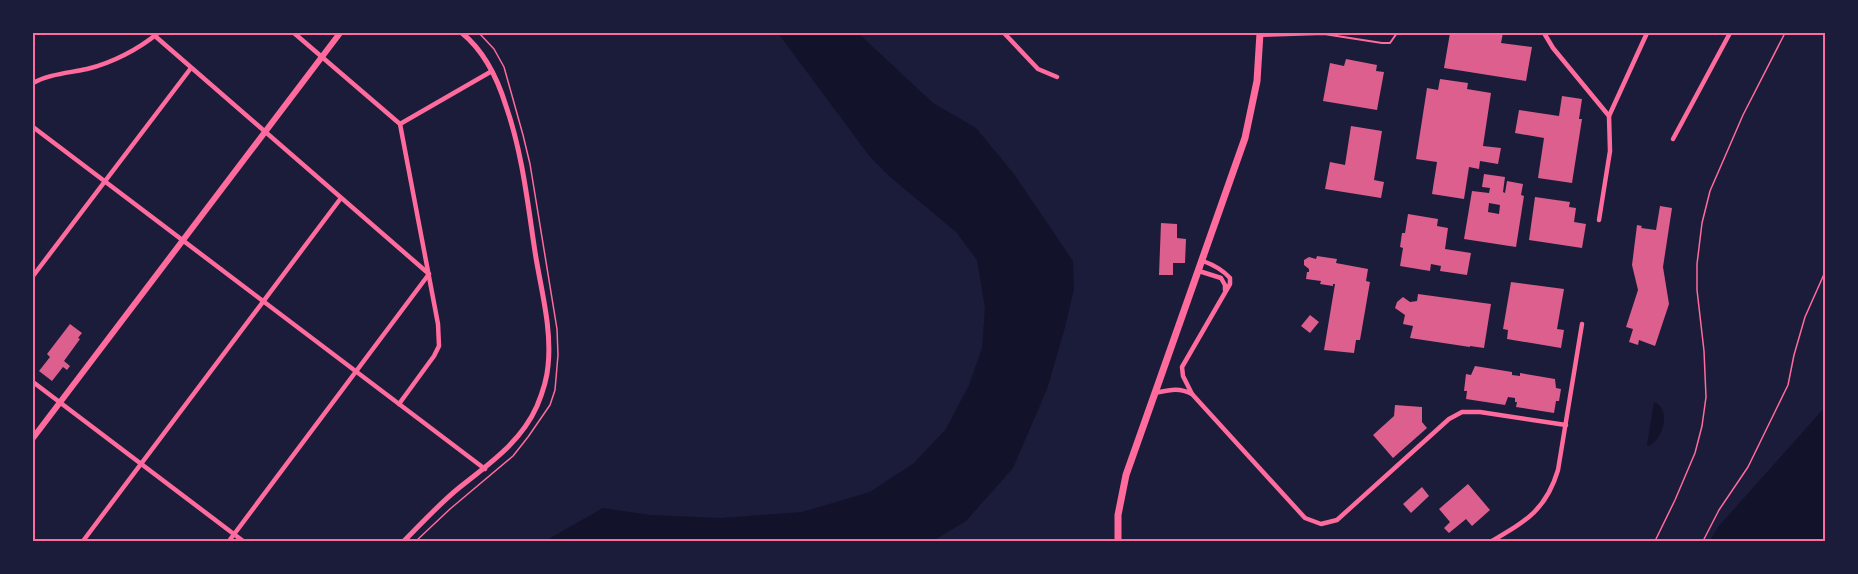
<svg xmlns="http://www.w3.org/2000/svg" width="1858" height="574" viewBox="0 0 1858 574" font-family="'DejaVu Sans',sans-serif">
	<rect width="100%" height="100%" fill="#1b1b3a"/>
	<g fill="#12122b">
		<polygon points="778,33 858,33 933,103 976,128 1014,174 1073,261 1074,289 1064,331 1047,389 1013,468 966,521 933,541 545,541 603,508 650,515 721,518 802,512 870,492 914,463 946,429 969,385 982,348 985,308 977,260 956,232 889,176 870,157"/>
		<path d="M 1654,402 C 1672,409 1663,439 1649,446 L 1647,445 Z"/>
		<polygon points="1825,407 1825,541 1710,541 1718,527"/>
	</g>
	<g fill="#dd5f8e" fill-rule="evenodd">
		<polygon points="1450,33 1503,33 1501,43 1532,47 1526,81 1444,68"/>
		<polygon points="1346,59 1377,65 1376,71 1384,72 1377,110 1323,101 1330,63 1344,66"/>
		<polygon points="1440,79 1468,83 1467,89 1491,93 1483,146 1501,148 1498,164 1480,161 1479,169 1469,167 1464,199 1432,194 1437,162 1416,159 1427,88 1438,90"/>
		<polygon points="1562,96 1582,99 1579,119 1582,119 1572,183 1538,178 1544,138 1515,133 1519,110 1559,116"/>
		<polygon points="1351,126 1382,131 1374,180 1384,182 1381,198 1325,189 1330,162 1345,165"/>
		<path d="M 1484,174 L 1505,177 L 1503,192 L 1505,193 L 1507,181 L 1523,184 L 1521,195 L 1524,196 L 1516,247 L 1464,239 L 1472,191 L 1489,193 L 1490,188 L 1482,187 ZM 1489,203 L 1500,205 L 1499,214 L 1488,212 Z"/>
		<polygon points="1535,197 1570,202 1569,207 1576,208 1574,222 1586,224 1582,248 1529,240"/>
		<polygon points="1660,206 1672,208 1663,267 1669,304 1655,346 1639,340 1638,345 1629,342 1633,329 1626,327 1638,290 1632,265 1637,225 1642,226 1641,228 1656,230"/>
		<polygon points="1408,214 1438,219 1437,226 1448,228 1445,249 1471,253 1467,275 1440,271 1441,266 1431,264 1430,271 1400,266 1403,248 1400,247 1402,233 1405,233"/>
		<polygon points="1161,223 1177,224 1177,238 1186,239 1185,263 1173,263 1173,275 1159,275"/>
		<polygon points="1317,256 1337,259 1336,263 1368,269 1366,281 1370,282 1360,340 1356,340 1354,353 1324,350 1335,284 1333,284 1333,286 1320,284 1321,281 1306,279 1307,272 1309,272 1309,269 1304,265 1304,260 1309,257 1316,259"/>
		<polygon points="1511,282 1564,289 1557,329 1564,330 1561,348 1507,339 1508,330 1503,329"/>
		<polygon points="1418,294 1491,304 1484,348 1470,346 1470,347 1410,338 1413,326 1403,324 1405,315 1395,308 1397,302 1403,297 1410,302 1417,301"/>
		<polygon points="1310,315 1319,322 1310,333 1301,326"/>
		<polygon points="70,324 82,333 78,338 80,339 64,361 70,366 67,370 63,367 52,381 39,371 50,357 47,354"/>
		<polygon points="1475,366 1512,372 1512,375 1520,376 1520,373 1555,379 1556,388 1561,389 1559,401 1556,401 1554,413 1516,407 1517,402 1515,402 1515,398 1508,397 1505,405 1466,399 1467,391 1464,391 1466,374 1471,375"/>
		<polygon points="1395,405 1422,407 1422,422 1427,428 1393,458 1373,435 1394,416"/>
		<polygon points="1468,484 1490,510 1472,526 1466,519 1449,533 1444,528 1450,522 1439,509"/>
		<polygon points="1422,487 1429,496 1411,513 1403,504"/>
	</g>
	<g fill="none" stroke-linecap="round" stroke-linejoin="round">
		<g stroke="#ff6b9d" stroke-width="1.5">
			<polyline points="416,541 450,509 513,456 528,437 550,405 555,390 558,355 557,329 530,164 523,135 504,67 494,49 479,33"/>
			<polyline points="1655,541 1675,500 1695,453 1702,426 1706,397 1704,351 1697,290 1697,264 1702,223 1710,191 1743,115 1785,33"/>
			<polyline points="1703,541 1719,510 1748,467 1788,385 1794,355 1805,317 1825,272"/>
		</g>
		<polyline stroke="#ff6b9d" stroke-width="2" points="1261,36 1324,34 1382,43 1390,43 1397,33"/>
		<g stroke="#ff6b9d" stroke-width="4.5">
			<polyline points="294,33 400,124 438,324 439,346 434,356 399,404"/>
			<polyline points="1004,33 1038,69 1057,77"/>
			<polyline points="1544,33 1553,48 1609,116 1610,151 1599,220"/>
			<polyline points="155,36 429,274 229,541"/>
			<path d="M 33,83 C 49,74 69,73 87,69 C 112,63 139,49 158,33"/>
			<polyline points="1609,116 1647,33"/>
			<polyline points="400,124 492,71"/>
			<polyline points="33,127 485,469"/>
			<polyline points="1673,139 1730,33"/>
			<path d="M 1203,261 C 1214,265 1222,269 1230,278 L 1230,284 L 1182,367 L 1183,376 L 1192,394 L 1305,518 L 1321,524 L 1337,520 L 1449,419 L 1462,412 L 1480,412 L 1566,425"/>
			<polyline points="1199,271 1221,278 1225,285 1225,290"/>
			<polyline points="33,276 191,68"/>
			<polyline points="33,382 243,541"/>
			<path d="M 1155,393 C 1169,390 1179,387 1192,394"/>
			<polyline points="83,541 341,198"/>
			<path d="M 1492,541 C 1526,521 1546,510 1558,470 L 1582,324"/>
		</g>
		<path stroke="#ff6b9d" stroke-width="5" d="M 404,541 C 422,523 440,503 460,487 C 490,463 521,442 537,406 C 542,394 547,379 548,366 C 552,331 542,293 536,258 C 528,207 523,155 506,106 C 498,80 484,51 462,33"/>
		<polyline stroke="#ff6b9d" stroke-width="6" points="33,438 340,33"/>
		<polyline stroke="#ff6b9d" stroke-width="7" points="1118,541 1118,515 1126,475 1245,138 1257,81 1260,33"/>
	</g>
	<rect width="1858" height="574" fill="none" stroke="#1b1b3a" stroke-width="69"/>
	<rect x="34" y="34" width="1790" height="506" fill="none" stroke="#ff6b9d" stroke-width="2"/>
</svg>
